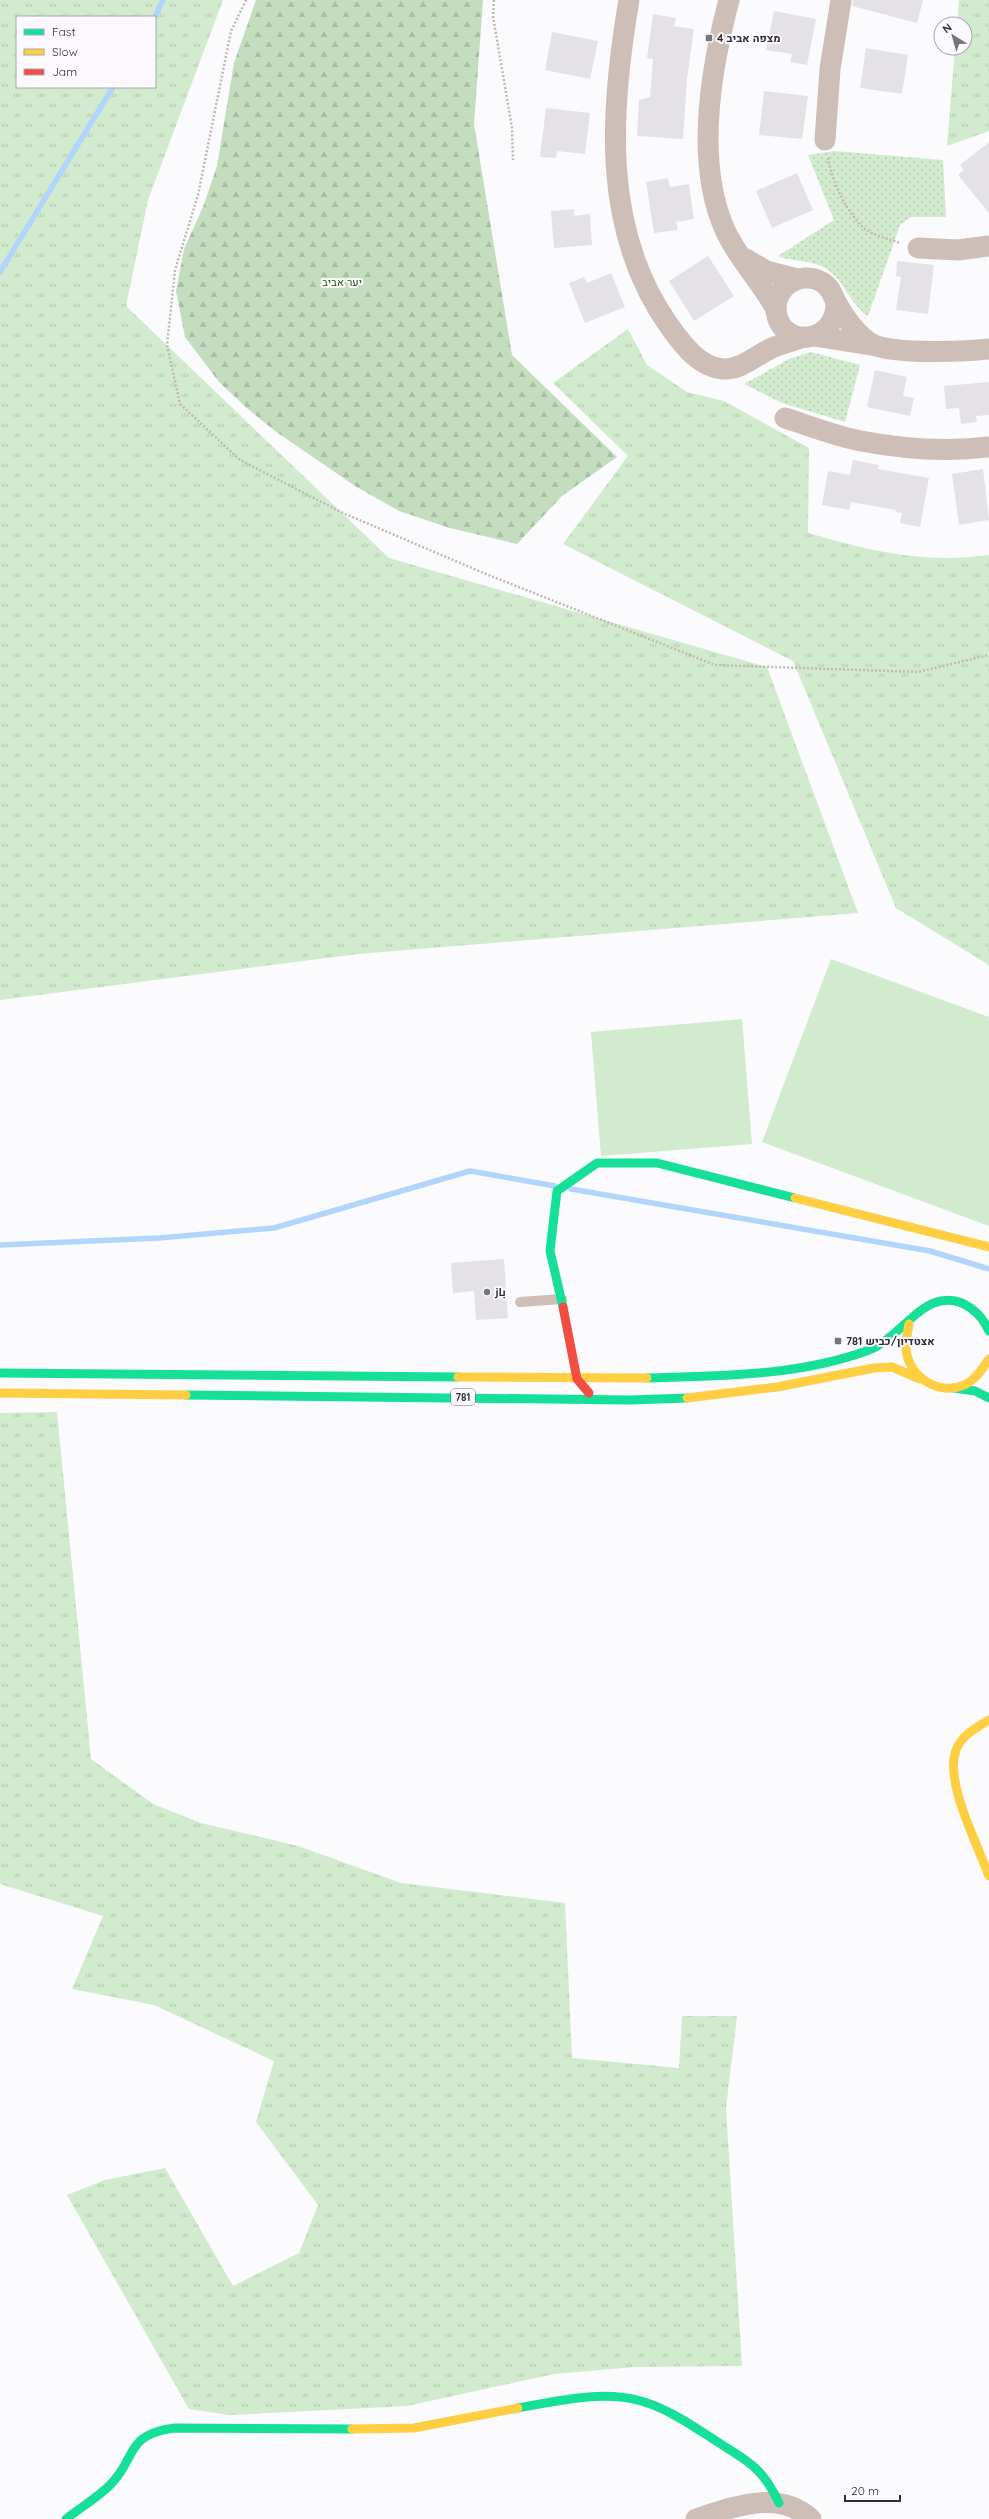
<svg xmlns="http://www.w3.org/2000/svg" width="989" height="2519" viewBox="0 0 989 2519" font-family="Quicksand,Cairo,Heebo,sans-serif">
	<defs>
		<pattern id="grass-tufts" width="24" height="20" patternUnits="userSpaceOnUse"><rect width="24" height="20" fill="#d2eacd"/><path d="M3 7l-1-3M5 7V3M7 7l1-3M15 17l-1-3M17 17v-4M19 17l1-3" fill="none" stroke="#b5c9b0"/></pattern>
		<pattern id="forest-firs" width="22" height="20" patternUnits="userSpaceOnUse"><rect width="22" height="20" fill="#c4ddbf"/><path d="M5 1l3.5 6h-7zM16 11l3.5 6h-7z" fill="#a9bea5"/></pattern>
		<pattern id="park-dots" width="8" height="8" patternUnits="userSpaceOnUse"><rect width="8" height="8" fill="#d2eacd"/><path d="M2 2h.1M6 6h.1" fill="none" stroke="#b5c9b0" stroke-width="1.8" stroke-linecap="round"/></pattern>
	</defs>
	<rect width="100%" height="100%" fill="#fbfafd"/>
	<g fill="url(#grass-tufts)" fill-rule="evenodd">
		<path d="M 0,0 L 223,0 L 148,200 L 126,306 L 389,558 L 767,667 L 858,913 L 358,954 L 0,1000 ZM 17,17 L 155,17 L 155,87 L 17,87 Z"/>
		<polygon points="959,0 989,0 989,131 947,146 955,48 965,48 965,24 957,24"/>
		<path d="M 628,329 L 647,365 L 687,392 L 724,401 L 809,448 L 808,533 C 871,551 923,564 989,555 L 989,965 L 896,908 L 793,661 L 563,544 L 628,456 L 553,383 Z"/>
		<polygon points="57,1412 91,1759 153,1804 201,1823 298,1846 401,1883 565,1903 572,2058 679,2068 682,2016 737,2016 726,2108 742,2366 635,2367 554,2374 407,2406 229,2415 189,2409 67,2195 105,2180 165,2168 233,2286 299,2253 318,2205 256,2122 274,2061 154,2005 72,1989 103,1916 0,1884 0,1413"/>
	</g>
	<polygon fill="url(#forest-firs)" points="256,0 483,0 474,124 512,355 617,457 562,496 517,544 450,528 399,511 355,486 275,431 248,409 219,382 185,337 176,291 184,249 203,207 217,166 234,63"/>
	<g fill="url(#park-dots)">
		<path d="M 834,151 L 943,160 L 946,217 L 911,217 L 900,225 L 868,316 C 850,304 845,282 828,270 C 813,259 795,263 778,256 L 834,220 L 808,155 Z"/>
		<polygon points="811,352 860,365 845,422 782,403 744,384 789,359"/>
	</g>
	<g fill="#d2eacd">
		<polygon points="831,959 989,1017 989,1226 762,1142"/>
		<polygon points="742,1019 752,1144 601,1156 591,1032"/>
	</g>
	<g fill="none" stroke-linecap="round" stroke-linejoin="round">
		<g stroke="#b2d5fc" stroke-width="5.5">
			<polyline points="155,17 163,0"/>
			<polyline points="0,272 113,87"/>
			<polyline points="571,1189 930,1251 989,1269"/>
			<polyline points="0,1245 159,1238 274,1228 470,1171 555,1186"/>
		</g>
	</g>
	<g fill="#e5e2e5">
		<polygon points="853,0 923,0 917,23 852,6"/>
		<polygon points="774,11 816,19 807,65 790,62 792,54 766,50"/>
		<polygon points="653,14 676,18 674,26 694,29 687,79 683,139 637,136 639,100 650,97 653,59 647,58"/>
		<polygon points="552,32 598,41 590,79 545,70"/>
		<polygon points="866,48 908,55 902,94 860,88"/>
		<polygon points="764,91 808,96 802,139 759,135"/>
		<polygon points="546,108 590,113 585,154 557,151 556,158 540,157"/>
		<polygon points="989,142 989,213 958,175 964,170 960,165"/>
		<polygon points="797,173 813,210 772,228 756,191"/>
		<polygon points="668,178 670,187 689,184 694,219 676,222 678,230 654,233 646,182"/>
		<polygon points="574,209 574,216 590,214 592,245 554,248 551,211"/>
		<polygon points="708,256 734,296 694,321 669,281"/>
		<polygon points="897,261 934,265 928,314 896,310 901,277 896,276"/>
		<polygon points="611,273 625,307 585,323 569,283 584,277 587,283"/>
		<polygon points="875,370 907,377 903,396 914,398 910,416 867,407"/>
		<polygon points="989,382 989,415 976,416 977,422 961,424 959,408 946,409 944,386"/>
		<polygon points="853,460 879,465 878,469 929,478 920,527 900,523 902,513 895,512 896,510 851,502 849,510 822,505 828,471 850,475"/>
		<polygon points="983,469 989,520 959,525 952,474"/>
		<polygon points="504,1259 508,1318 476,1320 474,1291 453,1293 451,1263"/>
	</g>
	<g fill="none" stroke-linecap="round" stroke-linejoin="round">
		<g stroke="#c2b9b5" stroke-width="2.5" stroke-dasharray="2 2" stroke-linecap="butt">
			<polyline points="246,0 231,31 198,195 175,270 167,345 180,404 240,460 343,513 486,574 715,665 918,672 989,655"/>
			<polyline points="494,0 493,16 512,128 513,160"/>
			<path d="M 828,158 C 831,180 848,215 865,229 C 875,236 889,239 900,243"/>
		</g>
		<polyline stroke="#cdbeb7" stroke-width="10" points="520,1302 562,1299"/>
		<g stroke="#cdbeb7" stroke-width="21">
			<path d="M 629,0 C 610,111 601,231 670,327 C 683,345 699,367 723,369 C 741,370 755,356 770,349 C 781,344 793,341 804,337"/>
			<path d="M 729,0 C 711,68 695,163 725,230 C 737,257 761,282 776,309"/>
			<polyline points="825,140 830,69 841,0"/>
			<polyline points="918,248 958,250 989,246"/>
			<polyline points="746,259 766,271 797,279"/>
			<path d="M 836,302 C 837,345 780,350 776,310 C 776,302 778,294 784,288 C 795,276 815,274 827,286 C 832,291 833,296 836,302 C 844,317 858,337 874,345 C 895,354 965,352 989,349"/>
			<polyline points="814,336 877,346"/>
			<path d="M 785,418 C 810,426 835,436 861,441 C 903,449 947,452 989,447"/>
			<path d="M 696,2519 C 733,2507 778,2489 811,2519"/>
		</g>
		<g stroke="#16e098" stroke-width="9">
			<polyline points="563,1307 550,1251 557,1191 597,1163 657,1163 795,1198"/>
			<polyline points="0,1373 458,1377"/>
			<path d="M 647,1378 C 720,1376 800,1376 869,1350 C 897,1339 916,1305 941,1301 C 963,1297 981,1313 989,1331"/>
			<polyline points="954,1388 975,1391 989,1398"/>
			<polyline points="186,1395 631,1400 687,1398"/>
			<path d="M 518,2408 C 558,2401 601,2390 641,2401 C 669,2409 693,2426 716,2441 C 749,2462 762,2467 779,2503"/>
			<path d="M 66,2519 C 80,2508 97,2498 110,2485 C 137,2459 124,2434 175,2428 L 352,2429"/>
		</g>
		<g stroke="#ffcf43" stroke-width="9">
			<polyline points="795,1198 989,1247"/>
			<path d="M 909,1324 C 908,1331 906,1338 906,1345 C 905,1374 937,1397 964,1385 C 976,1380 982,1369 989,1359"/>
			<polyline points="458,1377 647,1378"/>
			<polyline points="0,1393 186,1395"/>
			<polyline points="687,1398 777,1387 874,1368 892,1367 920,1379"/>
			<path d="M 989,1720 C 976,1728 962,1735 956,1750 C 944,1782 978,1845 989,1876"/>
			<polyline points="352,2429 414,2428 518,2408"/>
		</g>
		<polyline stroke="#f24e42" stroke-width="9" points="563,1307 577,1379 589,1393"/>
	</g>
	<g fill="#767579" stroke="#fbf9fe" stroke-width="1.5">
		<rect x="705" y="34" width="8" height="8" rx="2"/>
		<circle cx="487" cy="1292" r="4"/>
		<rect x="834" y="1337" width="8" height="8" rx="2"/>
	</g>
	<g text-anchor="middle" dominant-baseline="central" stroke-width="4" stroke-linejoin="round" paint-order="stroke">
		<rect fill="#fbf9fe" stroke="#6c6a6f" stroke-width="1" x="451" y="1389" width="24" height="16" rx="3"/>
		<g font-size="10" font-weight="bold" fill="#2f2d32">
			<text x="463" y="1397">781</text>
		</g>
		<g font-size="11" font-weight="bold" fill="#2f2d32" stroke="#fbf9fe" text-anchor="start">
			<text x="717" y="38">מצפה אביב 4</text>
			<text x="495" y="1292">باز</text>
			<text x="846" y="1341">אצטדיון/כביש 781</text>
		</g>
		<g font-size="11" fill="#1d5907" stroke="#fbf9fe">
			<text x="342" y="282">יער אביב</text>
		</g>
	</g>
	<rect x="16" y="16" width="140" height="72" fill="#fbf9fe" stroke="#a9a7ac"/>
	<rect x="24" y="29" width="20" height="6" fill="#16e098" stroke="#a9a7ac"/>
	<text x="52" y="36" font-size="12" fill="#2f2d32">Fast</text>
	<rect x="24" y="49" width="20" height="6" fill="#ffcf43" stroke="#a9a7ac"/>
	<text x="52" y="56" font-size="12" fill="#2f2d32">Slow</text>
	<rect x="24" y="69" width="20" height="6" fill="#f24e42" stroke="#a9a7ac"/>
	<text x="52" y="76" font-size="12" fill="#2f2d32">Jam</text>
	<g transform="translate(953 36) rotate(323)"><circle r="19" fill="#fbf9fe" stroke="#a9a7ac"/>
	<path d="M0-3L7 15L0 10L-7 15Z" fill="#767579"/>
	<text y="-6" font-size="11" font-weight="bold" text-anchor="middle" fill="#2f2d32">N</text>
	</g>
	<path d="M845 2495v6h55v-6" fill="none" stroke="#2f2d32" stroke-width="2"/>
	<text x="851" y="2495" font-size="12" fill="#2f2d32" stroke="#fbf9fe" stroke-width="3" paint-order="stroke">20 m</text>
</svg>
